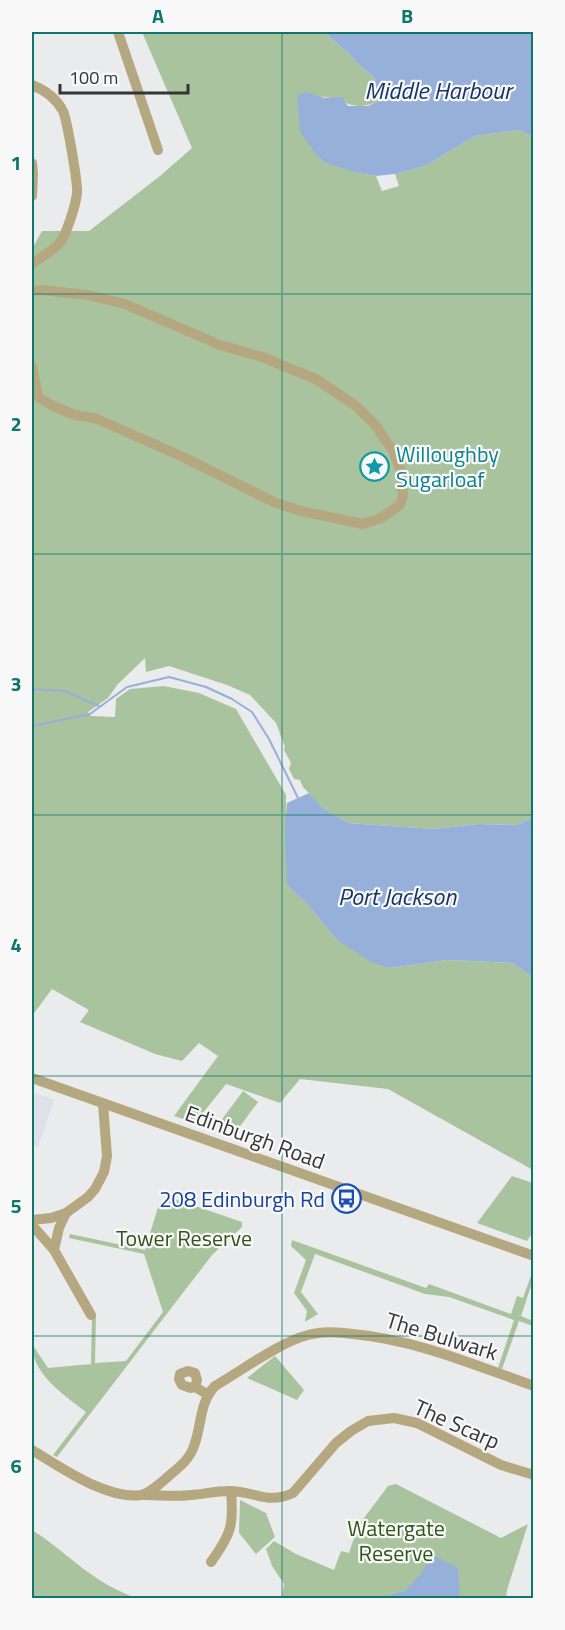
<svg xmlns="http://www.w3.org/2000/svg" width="565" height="1630" viewBox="0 0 565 1630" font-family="'Titillium Web',sans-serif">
	<rect width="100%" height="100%" fill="#eaebec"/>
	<polygon fill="#e0e0e8" points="32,1092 54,1100 38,1147 32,1145"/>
	<g fill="#aac39f">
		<path d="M 142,32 L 325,32 C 332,40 339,45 347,52 C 357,61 362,70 373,76 C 376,82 376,88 379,94 L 378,101 C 349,115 344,95 320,97 L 358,173 L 376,176 L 382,191 L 399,186 L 395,174 L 425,166 L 475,136 L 520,130 L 533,137 L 533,817 L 517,825 L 478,824 L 433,829 L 348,823 L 323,808 L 303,787 L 300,780 L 294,779 L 289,769 L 291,763 L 284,750 L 285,747 L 276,723 L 250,695 L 227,685 L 169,666 L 146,672 L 145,658 L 118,684 L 108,698 L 88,712 L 91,716 L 115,717 L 116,699 L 130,689 L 164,686 L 199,693 L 236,709 L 286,795 L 287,885 L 307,904 L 337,940 L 390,968 L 447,960 L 513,963 L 533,978 L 533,1170 L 388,1089 L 300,1079 L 280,1103 L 226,1084 L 195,1123 L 174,1116 L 218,1056 L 199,1043 L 182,1061 L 155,1054 L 80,1022 L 89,1010 L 52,989 L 32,1016 L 32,249 L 42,231 L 89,231 L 160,176 L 192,148 Z"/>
		<polygon points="243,1091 258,1102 235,1133 220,1122"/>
		<polygon points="512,1176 533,1183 533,1232 527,1241 477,1223"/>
		<path d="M 169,1197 L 242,1222 L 242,1227 L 212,1255 L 57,1457 L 53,1455 L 86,1412 C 64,1395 32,1374 32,1344 L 48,1368 L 91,1364 L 92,1315 L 96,1315 L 95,1363 L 126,1361 L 163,1312 L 144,1254 L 69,1238 L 70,1234 L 145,1250 L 159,1204 Z"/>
		<polygon points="292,1240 426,1288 429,1284 511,1314 517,1296 523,1298 533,1270 533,1280 521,1316 533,1321 533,1326 519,1321 502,1369 498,1368 514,1320 449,1297 425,1294 315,1254 301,1292 318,1314 305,1322 307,1311 294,1293 306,1260 291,1246"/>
		<polygon points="275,1356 304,1390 297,1400 247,1378"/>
		<path d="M 396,1484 L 501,1538 L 528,1524 L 507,1590 L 506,1598 L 460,1598 L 458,1587 L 434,1555 C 427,1565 415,1586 404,1592 C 380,1604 312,1598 282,1598 L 284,1584 L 272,1566 L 266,1549 L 274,1541 L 296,1554 L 334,1570 L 341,1551 L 349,1553 L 358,1526 L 388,1486 Z"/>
		<polygon points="240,1500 266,1513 275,1537 256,1554 239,1533"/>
		<path d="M 32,1530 C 56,1545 76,1565 101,1581 C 112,1588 124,1593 135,1598 L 32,1598 Z"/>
	</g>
	<g fill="#96b0da">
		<path d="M 325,32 L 533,32 L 533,137 L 520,130 L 475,136 L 425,166 L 395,174 L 376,176 L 358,173 L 326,163 L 316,155 L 300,131 L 297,96 C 308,88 311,95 321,97 C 326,99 336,96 342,97 L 348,106 L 368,106 L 378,101 L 379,94 L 376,88 L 371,86 L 375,80 L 373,76 C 362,70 357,61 347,52 C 339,45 332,40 325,32 Z"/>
		<polygon points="309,793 323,808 348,823 433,829 478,824 517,825 533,817 533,978 513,963 447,960 390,968 371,962 337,940 307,904 287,885 285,829 287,803"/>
		<polygon points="433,1555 458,1568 460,1598 379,1598 405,1591 421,1573"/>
	</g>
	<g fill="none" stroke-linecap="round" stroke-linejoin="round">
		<g stroke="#96b0da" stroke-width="2">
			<polyline points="32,689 65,691 99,706"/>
			<polyline points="32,726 90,714 127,687 169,677 206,687 232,699 252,712 269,739 298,798"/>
		</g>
		<g stroke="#b5a880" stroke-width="10">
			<polyline points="118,32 158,150"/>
			<path d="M 32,85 C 45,90 56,98 63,111 C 67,120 78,183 77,193 C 76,204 66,237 58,245 C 50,252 40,258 32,264"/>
			<polyline points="32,163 33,174 32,196"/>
			<polyline points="32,291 41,290 88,295 125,304 220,345 262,357 316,379 356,406 376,426 393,451 401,471 403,496 400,505 381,518 363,524 301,511 276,503 183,457 95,418 75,415 55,407 38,397 32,366"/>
			<polyline points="32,1078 534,1256"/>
			<polyline points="32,1220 51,1218 66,1213"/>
			<polyline points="32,1225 54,1250"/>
			<polyline points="91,1315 54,1250 59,1228 66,1213 88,1197 95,1189 104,1172 107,1156 103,1104"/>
			<polyline points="195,1387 197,1380 195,1373 188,1371 180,1374 179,1379 182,1385 191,1388 195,1387 207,1394"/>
			<path d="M 32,1450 C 60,1467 107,1500 141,1495 C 151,1493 163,1481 171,1474 C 181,1466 190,1458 194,1446 C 202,1425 199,1403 215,1386 C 241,1371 280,1342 308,1335 C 322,1331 339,1332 353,1334 C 417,1340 474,1365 534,1386"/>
			<path d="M 144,1495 C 159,1495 175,1497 191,1495 C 204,1494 216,1491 229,1491 C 255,1491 267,1505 293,1493 L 336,1443 L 351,1431 L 368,1421 L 394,1418 L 417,1423 L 501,1465 L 534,1475"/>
			<path d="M 211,1562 C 231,1534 234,1526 231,1491"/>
		</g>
	</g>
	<path fill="none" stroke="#0f766e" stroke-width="1.5" stroke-opacity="0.55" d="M 282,32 L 282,1598M 32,294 L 534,294M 32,554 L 534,554M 32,815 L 534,815M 32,1076 L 534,1076M 32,1336 L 534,1336"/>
	<defs>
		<symbol id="sight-ring" viewBox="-11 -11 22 22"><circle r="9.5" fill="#f8f8f9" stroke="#0f9aa8" stroke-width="1.5"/><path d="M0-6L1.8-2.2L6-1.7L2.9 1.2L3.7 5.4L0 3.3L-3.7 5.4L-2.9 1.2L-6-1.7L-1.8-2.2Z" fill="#0f9aa8"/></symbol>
		<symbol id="bus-ring" viewBox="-11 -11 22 22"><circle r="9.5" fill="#f8f8f9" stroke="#1a4fb4" stroke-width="1.5"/><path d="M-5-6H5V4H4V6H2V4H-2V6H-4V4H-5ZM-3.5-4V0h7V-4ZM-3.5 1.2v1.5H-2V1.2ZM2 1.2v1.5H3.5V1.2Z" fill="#1a4fb4"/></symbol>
	</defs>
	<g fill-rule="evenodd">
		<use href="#sight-ring" x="358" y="450" width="33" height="33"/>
		<use href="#bus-ring" x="330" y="1182" width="33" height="33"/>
	</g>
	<g text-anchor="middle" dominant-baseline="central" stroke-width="4.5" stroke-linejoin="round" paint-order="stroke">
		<g font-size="22" fill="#0d838f" stroke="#f8f8f9" text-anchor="start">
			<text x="396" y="454">Willoughby<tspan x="396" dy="25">Sugarloaf</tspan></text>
		</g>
		<g font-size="22" fill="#353535" stroke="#f8f8f9">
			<text transform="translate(255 1137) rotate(20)">Edinburgh Road</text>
			<text transform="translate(442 1336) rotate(17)">The Bulwark</text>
			<text transform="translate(457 1424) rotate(24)">The Scarp</text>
		</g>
		<g font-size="22" fill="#164399" stroke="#f8f8f9" text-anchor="end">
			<text x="325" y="1199">208 Edinburgh Rd</text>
		</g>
		<g font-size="22" fill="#2f551a" stroke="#f8f8f9">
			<text x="184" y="1238">Tower Reserve</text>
			<text x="396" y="1528">Watergate<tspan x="396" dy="25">Reserve</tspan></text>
		</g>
		<g font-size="24" font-style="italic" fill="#153467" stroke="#f8f8f9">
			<text x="438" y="90">Middle Harbour</text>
			<text x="397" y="896">Port Jackson</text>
		</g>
	</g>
	<rect width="565" height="1630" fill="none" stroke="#f8f8f9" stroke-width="66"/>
	<path d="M60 84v9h128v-9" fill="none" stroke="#353535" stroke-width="3"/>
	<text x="69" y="84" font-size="18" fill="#353535" stroke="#f8f8f9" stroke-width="4.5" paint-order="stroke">100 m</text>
	<rect x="33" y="33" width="499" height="1564" fill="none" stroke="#0f766e" stroke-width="2"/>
	<g font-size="20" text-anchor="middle" font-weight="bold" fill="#0f766e">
		<text x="158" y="23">A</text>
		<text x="407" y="23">B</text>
		<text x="16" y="170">1</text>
		<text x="16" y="431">2</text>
		<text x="16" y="691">3</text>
		<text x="16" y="952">4</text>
		<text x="16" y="1213">5</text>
		<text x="16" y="1473">6</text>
	</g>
</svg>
